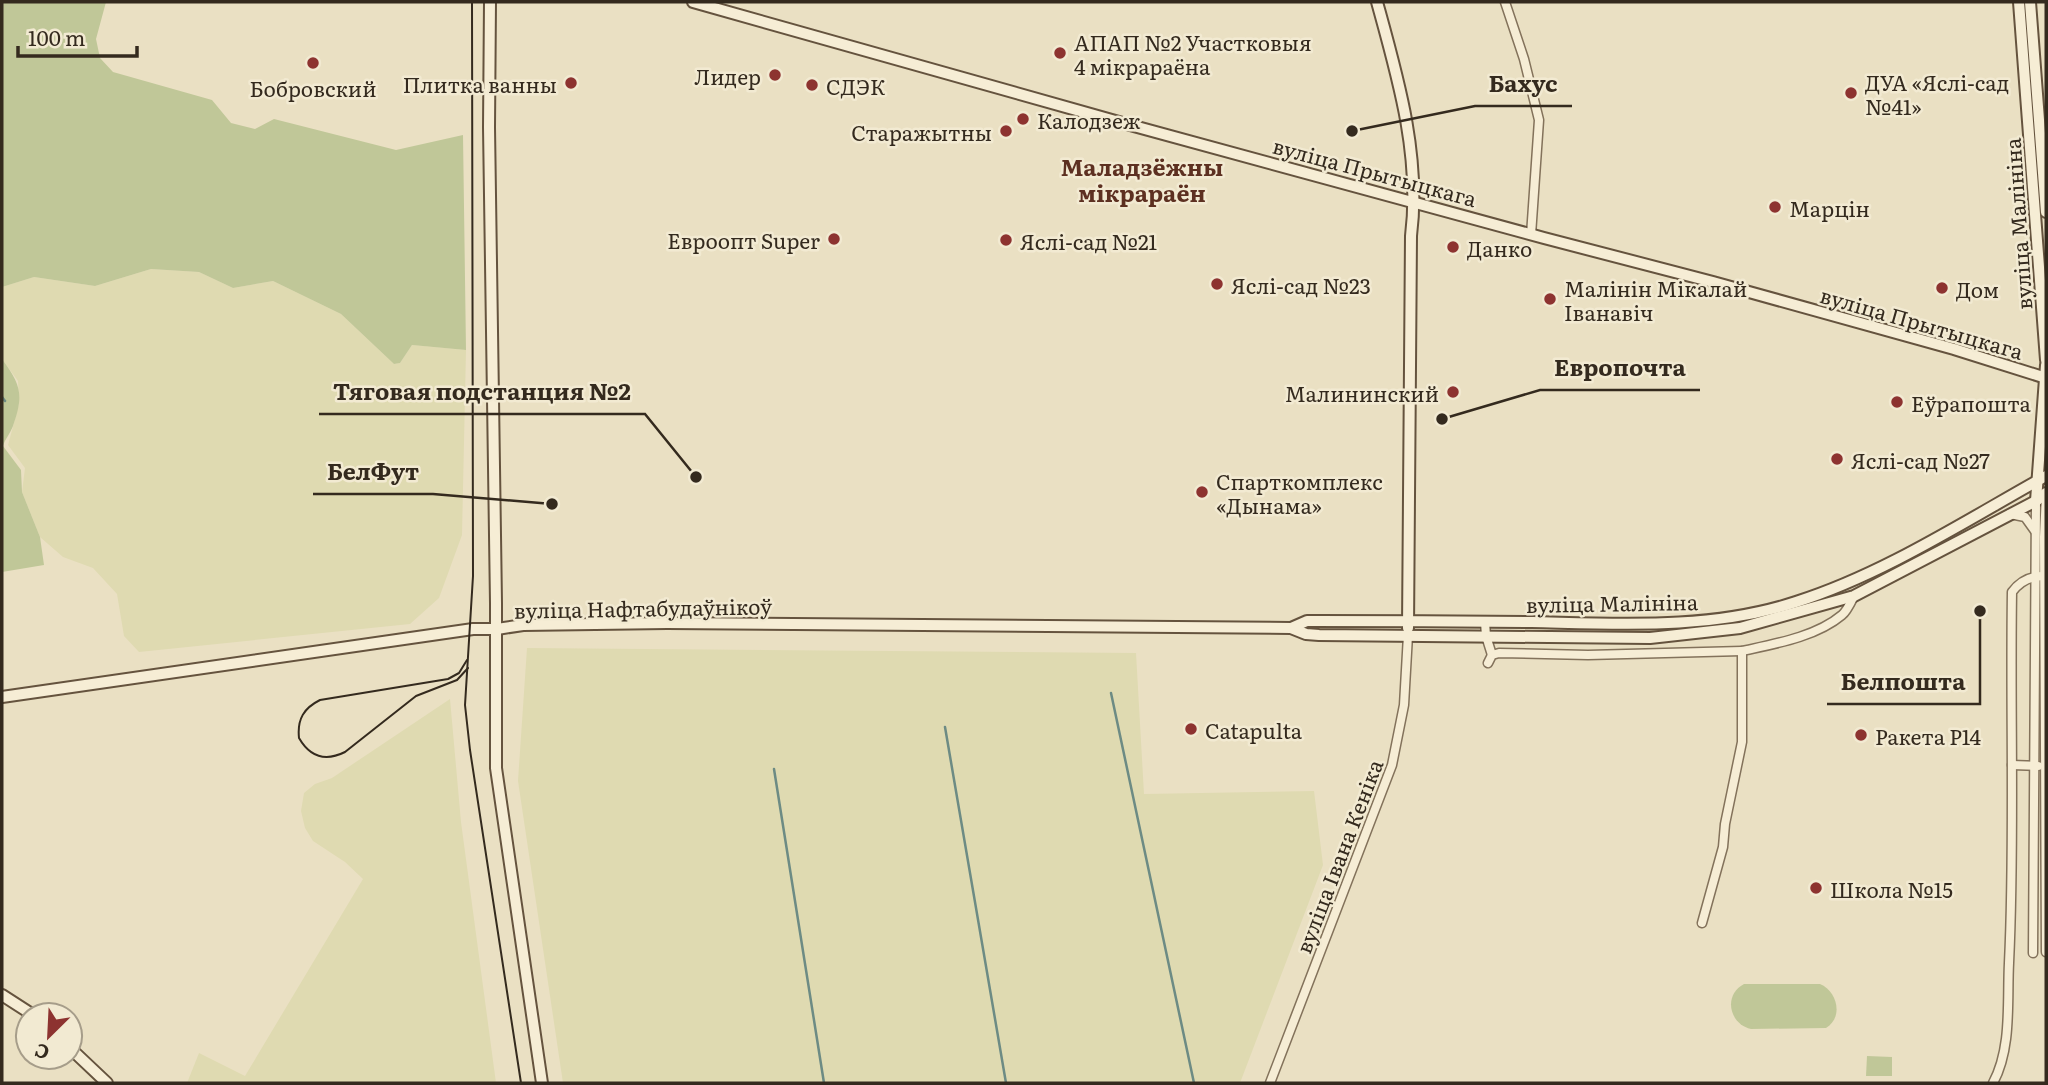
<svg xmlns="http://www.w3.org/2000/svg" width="2048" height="1085" viewBox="0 0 2048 1085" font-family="Literata,serif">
	<rect width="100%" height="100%" fill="#eae0c3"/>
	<g fill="#dfdab1">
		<polygon points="151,269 199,272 233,288 273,281 341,314 394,364 400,363 412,345 466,350 462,535 439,598 410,624 139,652 124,636 117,594 93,568 63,557 40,537 22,492 25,468 8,445 19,404 18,381 2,359 2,287 34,277 95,286"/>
		<polygon points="527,648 1136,653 1144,794 1314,791 1323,865 1240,1083 563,1083 518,781"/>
		<polygon points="450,699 461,822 496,1083 187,1083 199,1053 245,1076 363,879 345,862 313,841 305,828 301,811 304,793 315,784 332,778"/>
	</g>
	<g fill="#c0c798">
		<polygon points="2,2 106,2 96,39 100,58 113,72 212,100 231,123 255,129 274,119 396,150 463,135 466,350 412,345 400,363 394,364 341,314 273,281 233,288 199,272 151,269 95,286 34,277 2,287"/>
		<path d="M 2,359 C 21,385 24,395 13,426 C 10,434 5,439 3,446 L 21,470 L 22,492 L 40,537 L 44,565 L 2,572 Z"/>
		<path d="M 1744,984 L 1820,984 C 1837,991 1844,1017 1826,1028 L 1751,1029 C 1729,1024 1723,995 1744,984 Z"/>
		<polygon points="1867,1056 1892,1057 1892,1076 1866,1076"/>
	</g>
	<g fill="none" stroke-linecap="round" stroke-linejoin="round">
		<g stroke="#6d8b84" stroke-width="2.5">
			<polyline points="2,397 5,401"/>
			<polyline points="1111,693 1194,1083"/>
			<polyline points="945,727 1006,1083"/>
			<polyline points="774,769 824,1083"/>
		</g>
		<defs>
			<g id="street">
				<polyline points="1505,2 1524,59 1539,120 1531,235"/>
				<polyline points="2010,514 2025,517 2035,531"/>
				<polyline points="1485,622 1486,636 1492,655"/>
				<polyline points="1488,663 1492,655 1499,653 1588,655 1742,651"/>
				<polyline points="2012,765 2038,766"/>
				<path d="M 1702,923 L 1723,847 L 1725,824 L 1742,742 L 1742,651 C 1774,644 1816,637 1842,615 C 1847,611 1851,602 1854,596"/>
				<polyline points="2046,952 2044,537 2046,494"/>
				<polyline points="2033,953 2036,501"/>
				<polyline points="1270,1083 1392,765 1404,705 1408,635"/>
				<path d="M 1993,1083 C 2012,1048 2007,1002 2009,963 C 2015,840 2010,716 2012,592 C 2020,581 2031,576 2044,576"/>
			</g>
			<g id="secondary">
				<polyline points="490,2 489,127 496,603 496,768 542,1083"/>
				<polyline points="693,2 1119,122 1544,238 1713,282 1954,349 2046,378"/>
				<path d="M 1377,2 C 1398,78 1421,156 1411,236 L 1408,628"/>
				<polyline points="2019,2 2046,360"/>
				<polyline points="2030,2 2046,212"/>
				<polyline points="2036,501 2046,365"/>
				<path d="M 1291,628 L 1307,621 L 1315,621 C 1387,621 1460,621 1532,622 C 1620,624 1711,630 1796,602 C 1884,574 1965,521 2046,476"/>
				<polyline points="2,697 473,629 497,629 523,625 667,623 1291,628 1306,634 1319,635 1650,638 1740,628 1854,596 2036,501 2046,493"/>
				<polyline points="2,995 33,1015"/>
				<polyline points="70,1048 107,1083"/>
			</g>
		</defs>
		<use href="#street" stroke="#83725b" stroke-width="11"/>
		<use href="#secondary" stroke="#65533e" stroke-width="14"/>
		<use href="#street" stroke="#f6edd5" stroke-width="8"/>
		<use href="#secondary" stroke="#f6edd5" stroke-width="10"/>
		<g stroke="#342a1e" stroke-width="2">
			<polyline points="472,2 473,576 465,705 470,750 521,1083"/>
			<path d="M 467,660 L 459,673 L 448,679 L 320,700 C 304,708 297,719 299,738 C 310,757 325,762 345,752 L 416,696 L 457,680 L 468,668"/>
		</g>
	</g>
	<g fill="#8d3330" stroke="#f2ead2" stroke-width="2.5">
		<circle cx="1060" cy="53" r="7"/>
		<circle cx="313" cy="63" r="7"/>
		<circle cx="775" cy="75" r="7"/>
		<circle cx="571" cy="83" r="7"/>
		<circle cx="812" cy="85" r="7"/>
		<circle cx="1851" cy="93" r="7"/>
		<circle cx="1023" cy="119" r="7"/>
		<circle cx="1006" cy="131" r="7"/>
		<circle cx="1775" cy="207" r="7"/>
		<circle cx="834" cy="239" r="7"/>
		<circle cx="1006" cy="240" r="7"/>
		<circle cx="1453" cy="247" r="7"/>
		<circle cx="1217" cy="284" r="7"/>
		<circle cx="1942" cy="288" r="7"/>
		<circle cx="1550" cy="299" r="7"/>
		<circle cx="1453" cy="392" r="7"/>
		<circle cx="1897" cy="402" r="7"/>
		<circle cx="1837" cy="459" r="7"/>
		<circle cx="1202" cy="492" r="7"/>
		<circle cx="1191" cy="729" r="7"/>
		<circle cx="1861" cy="735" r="7"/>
		<circle cx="1816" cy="888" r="7"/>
	</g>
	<g text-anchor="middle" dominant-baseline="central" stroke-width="5" stroke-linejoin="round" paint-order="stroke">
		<g font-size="21" fill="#342a1e" stroke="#f2ead2" text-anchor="start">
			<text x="1074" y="41">АПАП №2 Участковыя<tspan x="1074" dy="24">4 мікрараёна</tspan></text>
			<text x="761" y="75" text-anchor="end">Лидер</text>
			<text x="1865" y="81">ДУА «Яслі-сад<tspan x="1865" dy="24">№41»</tspan></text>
			<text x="557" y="83" text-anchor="end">Плитка ванны</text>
			<text x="826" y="85">СДЭК</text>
			<text x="313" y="87" text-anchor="middle">Бобровский</text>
			<text x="1037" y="119">Калодзеж</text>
			<text x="992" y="131" text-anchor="end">Старажытны</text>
			<text x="1789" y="207">Марцін</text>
			<text x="820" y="239" text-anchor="end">Евроопт Super</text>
			<text x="1020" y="240">Яслі-сад №21</text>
			<text x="1467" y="247">Данко</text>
			<text x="1231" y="284">Яслі-сад №23</text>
			<text x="1564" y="287">Малінін Мікалай<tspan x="1564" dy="24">Іванавіч</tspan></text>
			<text x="1956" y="288">Дом</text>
			<text x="1439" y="392" text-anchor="end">Малининский</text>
			<text x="1911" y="402">Еўрапошта</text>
			<text x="1851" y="459">Яслі-сад №27</text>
			<text x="1216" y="480">Спарткомплекс<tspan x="1216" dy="24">«Дынама»</tspan></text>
			<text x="1205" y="729">Catapulta</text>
			<text x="1875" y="735">Ракета Р14</text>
			<text x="1830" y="888">Школа №15</text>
		</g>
		<g font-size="21" fill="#342a1e" stroke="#f2ead2">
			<text transform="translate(1375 171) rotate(15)">вуліца Прытыцкага</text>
			<text transform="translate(2017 224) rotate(-94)">вуліца Малініна</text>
			<text transform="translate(1922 322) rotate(16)">вуліца Прытыцкага</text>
			<text transform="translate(1612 602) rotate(-1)">вуліца Малініна</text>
			<text transform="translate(643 607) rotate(-1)">вуліца Нафтабудаўнікоў</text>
			<text transform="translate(1338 856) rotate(-69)">вуліца Івана Кеніка</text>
		</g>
		<g font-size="23" font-weight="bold" fill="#5d3021" stroke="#f2ead2">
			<text x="1142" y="166">Маладзёжны<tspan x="1142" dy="26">мікрараён</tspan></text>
		</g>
	</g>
	<path fill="none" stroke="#342a1e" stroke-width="2.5" d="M1352 131L1475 106H1572M1442 419L1540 390H1700M696 477L645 414H319M552 504L433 494H313M1980 611L1980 704H1827"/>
	<g fill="#342a1e" stroke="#f2ead2" stroke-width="2.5">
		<circle cx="1352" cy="131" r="7"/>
		<circle cx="1442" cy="419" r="7"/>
		<circle cx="696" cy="477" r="7"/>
		<circle cx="552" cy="504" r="7"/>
		<circle cx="1980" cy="611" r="7"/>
	</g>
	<g font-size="23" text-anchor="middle" font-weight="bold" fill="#342a1e" stroke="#f2ead2" stroke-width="5" stroke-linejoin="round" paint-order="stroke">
		<text x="1523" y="92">Бахус</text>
		<text x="1620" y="376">Европочта</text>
		<text x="482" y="400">Тяговая подстанция №2</text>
		<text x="373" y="480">БелФут</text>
		<text x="1903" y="690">Белпошта</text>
	</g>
	<rect width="2048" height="1085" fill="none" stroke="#342a1e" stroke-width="7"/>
	<g transform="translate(49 1036) rotate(204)"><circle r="33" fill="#f2ead2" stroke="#a69d8a" stroke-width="2"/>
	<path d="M0-5L12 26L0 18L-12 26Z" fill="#8d3330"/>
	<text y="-10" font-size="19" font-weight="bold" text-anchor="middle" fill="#342a1e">С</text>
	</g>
	<path d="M18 46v10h119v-10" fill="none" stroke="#342a1e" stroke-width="3.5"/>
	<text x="28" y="46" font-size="21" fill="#342a1e" stroke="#f2ead2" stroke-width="5" paint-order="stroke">100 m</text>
</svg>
